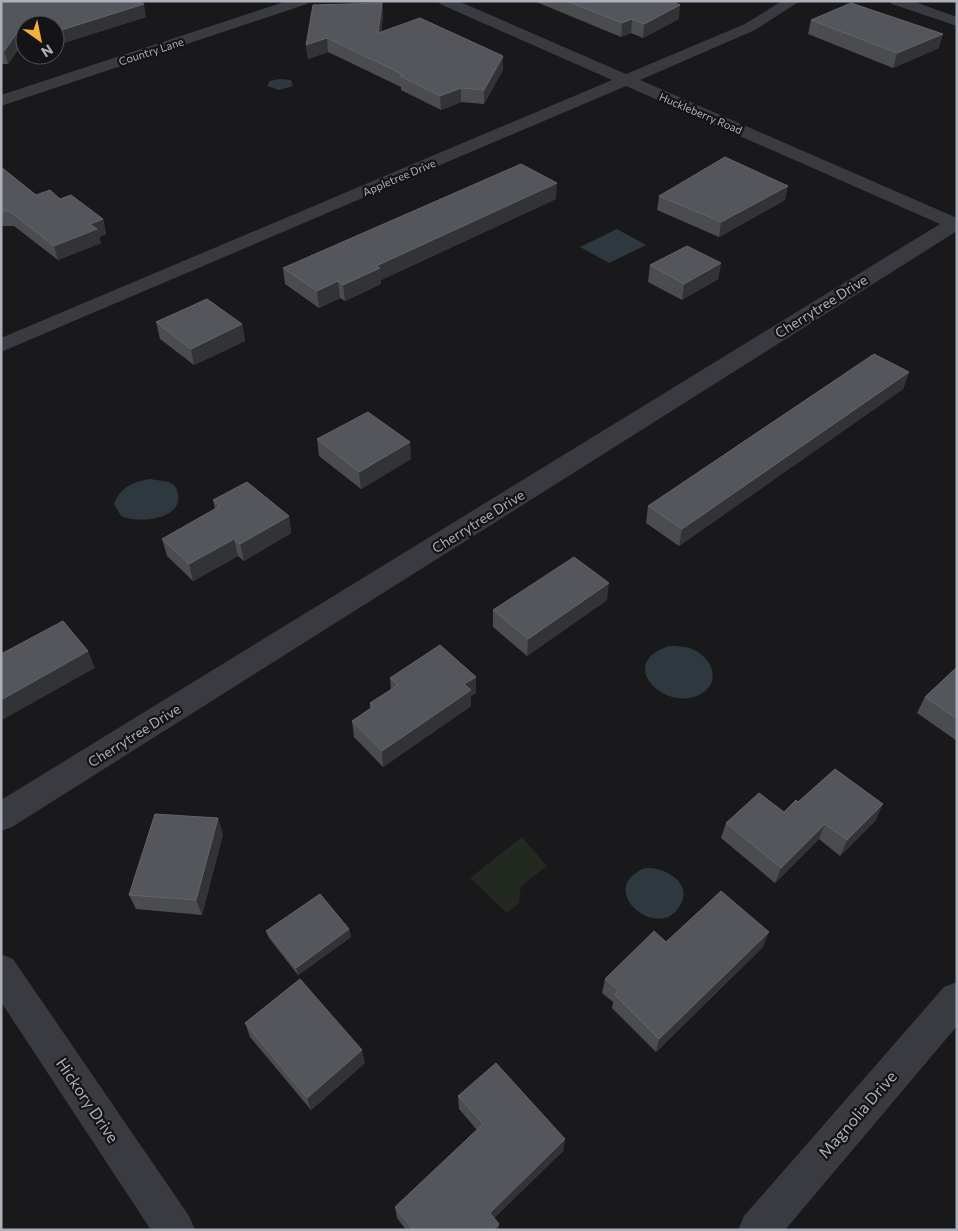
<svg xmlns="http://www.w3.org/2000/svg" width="958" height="1231" viewBox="0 0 958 1231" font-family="Commissioner,sans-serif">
	<rect width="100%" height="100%" fill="#19191b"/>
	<polygon fill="#212921" points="522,837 547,866 521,886 519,903 507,913 470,878"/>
	<g fill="#2e383f">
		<polygon points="279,79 291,80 293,86 279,90 267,86 270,81"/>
		<polygon points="617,229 646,245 609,263 580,247"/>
		<path d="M 150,479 L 169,482 L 175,486 C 192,518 141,525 121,516 L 114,504 C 120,487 133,482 150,479 Z"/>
		<path d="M 669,646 C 677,646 684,646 692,649 C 708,655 722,677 705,691 C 672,718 611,665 669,646 Z"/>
		<path d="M 645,868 C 668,867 697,886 677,910 C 653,939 596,888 645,868 Z"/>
	</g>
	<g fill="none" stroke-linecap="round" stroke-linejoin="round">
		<g fill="#3a3b40" fill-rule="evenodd">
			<polygon points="287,1 309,1 307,4 1,106 1,95"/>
			<polygon points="438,1 458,1 626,74 745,24 782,1 800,1 755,30 640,80 957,218 957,231 12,827 1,831 1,800 940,224 626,86 1,352 1,338 612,80 440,4"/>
			<polygon points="890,1 912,1 957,17 957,26 892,4"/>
			<polygon points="1,954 13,959 189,1216 195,1230 151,1230 1,1002"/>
			<polygon points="957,982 957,1026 785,1230 738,1230 744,1216 944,987"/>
		</g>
	</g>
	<g fill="#4a4c50">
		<polygon points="1,1 146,17 57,45 55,44 55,25 25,25 25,40 8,64 1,64"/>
		<polygon points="534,1 671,1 679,19 643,38 631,33 621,37"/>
		<polygon points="382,3 383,17 381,32 503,70 484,104 461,102 441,110 401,90 401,87 328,52 308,59 306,45"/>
		<polygon points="811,20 939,48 893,68 808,34"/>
		<polygon points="1,167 36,195 60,199 103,219 106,234 99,237 101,243 58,260 14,226 1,226"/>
		<polygon points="659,196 785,200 719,237 657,210"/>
		<polygon points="556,199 381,280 381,284 345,301 340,298 319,308 285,284 283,268"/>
		<polygon points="721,263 718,279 682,300 648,282 650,265"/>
		<polygon points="156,322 242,324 245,341 194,365 160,339"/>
		<polygon points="909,372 903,389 679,546 646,523 648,506"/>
		<polygon points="317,439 411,459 361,489 319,456"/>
		<polygon points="213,500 289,516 291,533 244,561 238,556 193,581 167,556 162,539 215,509"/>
		<polygon points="607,600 527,656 493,627 493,610"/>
		<polygon points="957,667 957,741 917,713 925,697"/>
		<polygon points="476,677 476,693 471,696 471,706 383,767 354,737 352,721 370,708 370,703 391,690 390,678"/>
		<polygon points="798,802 876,820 840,856 819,839 775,883 721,838 726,823 784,812"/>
		<polygon points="223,834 202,915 136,909 129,895"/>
		<polygon points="349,929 351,937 298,975 269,938 266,931"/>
		<polygon points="666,942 763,947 656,1052 612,1008 613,1002 602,993 605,979"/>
		<polygon points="245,1023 365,1063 311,1110 250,1037"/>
		<polygon points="458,1096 565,1139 563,1151 494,1218 499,1224 499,1230 406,1230 397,1218 395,1207 477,1130 459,1109"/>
	</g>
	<g fill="#323336">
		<polygon points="382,3 383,17 379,46 378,33"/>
		<polygon points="144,4 146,17 57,45 55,39 55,32"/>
		<polygon points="680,5 679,19 643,38 644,24"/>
		<polygon points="28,18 30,25 25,25 25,40 8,64 4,51"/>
		<polygon points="632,19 631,33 621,37 622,23"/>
		<polygon points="943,34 939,48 893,68 897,53"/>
		<polygon points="327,38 328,52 308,59 306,45"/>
		<polygon points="503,56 503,70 484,104 484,90"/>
		<polygon points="461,88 461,102 441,110 440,96"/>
		<polygon points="557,183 556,199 381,280 381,284 345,301 343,285 376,266"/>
		<polygon points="788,186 785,200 719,237 721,222"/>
		<polygon points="103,219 106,234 99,237 101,243 58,260 54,246 90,224"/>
		<polygon points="721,263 718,279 682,300 684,284"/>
		<polygon points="338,281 340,298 319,308 317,291"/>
		<polygon points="242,324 245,341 194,365 191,349"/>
		<polygon points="909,372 903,389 679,546 682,529"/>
		<polygon points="410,442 411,459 361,489 359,472"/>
		<polygon points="289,516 291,533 244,561 240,544"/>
		<polygon points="234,539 238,556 193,581 189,564"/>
		<polygon points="609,583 607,600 527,656 528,639"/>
		<polygon points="88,651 95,668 2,720 1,700"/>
		<polygon points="476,677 476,693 471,696 471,706 383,767 382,751 464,684"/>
		<polygon points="883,804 876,820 840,856 847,840"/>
		<polygon points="218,818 223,834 202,915 196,900"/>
		<polygon points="825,824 819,839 775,883 781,868"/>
		<polygon points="349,929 351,937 298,975 296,968"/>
		<polygon points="769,932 763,947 656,1052 659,1039"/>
		<polygon points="362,1050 365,1063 311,1110 307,1098"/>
		<polygon points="565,1139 563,1151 489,1223 490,1213"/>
		<polygon points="499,1224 499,1230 494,1230"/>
	</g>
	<g fill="#55565c" stroke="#62646a">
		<polygon points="1,1 137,1 144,4 55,32 55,25 41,25 28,18 4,51 1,51"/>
		<polygon points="567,1 671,1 680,5 644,24 632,19 622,23"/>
		<polygon points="382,3 378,33 420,18 503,56 484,90 461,88 440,96 400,76 404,75 327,38 306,45 313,5"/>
		<polygon points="851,3 943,34 897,53 811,20"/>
		<polygon points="725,157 788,186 721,222 659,196"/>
		<polygon points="521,164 557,183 376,266 380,268 343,285 338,281 317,291 283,268"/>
		<polygon points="1,167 36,195 50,190 60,199 71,195 103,219 90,224 97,229 54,246 9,211 1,211"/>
		<polygon points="687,246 721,263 684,284 650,265"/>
		<polygon points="207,299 242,324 191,349 156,322"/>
		<polygon points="874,354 909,372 682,529 648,506"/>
		<polygon points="368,412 410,442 359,472 317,439"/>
		<polygon points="247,482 289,516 240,544 234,539 189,564 162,539 220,506 213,500"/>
		<polygon points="574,557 609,583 528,639 493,610"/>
		<polygon points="63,621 88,651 1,700 1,654"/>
		<polygon points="440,645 476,677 464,684 471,690 382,751 352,721 373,707 370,703 398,685 390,678"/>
		<polygon points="957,667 957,719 925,697"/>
		<polygon points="835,769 883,804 847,840 825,824 781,868 726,823 759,793 784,812 796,800 798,802"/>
		<polygon points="155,814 218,818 196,900 129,895"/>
		<polygon points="721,891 769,932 659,1039 615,995 618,990 605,979 654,931 666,942"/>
		<polygon points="320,894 349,929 296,968 266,931"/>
		<polygon points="300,979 362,1050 307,1098 245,1023"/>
		<polygon points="496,1063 565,1139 490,1213 499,1224 494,1230 413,1230 395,1207 483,1124 458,1096"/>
	</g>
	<g text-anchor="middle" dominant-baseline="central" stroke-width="4.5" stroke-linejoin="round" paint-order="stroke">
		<g font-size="11" fill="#abb0bb" stroke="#141416">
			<text transform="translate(151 51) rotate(-18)">Country Lane</text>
			<text transform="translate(701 113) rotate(23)">Huckleberry Road</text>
			<text transform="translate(399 177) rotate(-23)">Appletree Drive</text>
		</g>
		<g font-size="14" fill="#abb0bb" stroke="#141416">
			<text transform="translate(821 306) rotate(-32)">Cherrytree Drive</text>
			<text transform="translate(478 521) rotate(-32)">Cherrytree Drive</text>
			<text transform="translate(134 735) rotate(-32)">Cherrytree Drive</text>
		</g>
		<g font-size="16" fill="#abb0bb" stroke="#141416">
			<text transform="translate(88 1100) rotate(56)">Hickory Drive</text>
			<text transform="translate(857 1114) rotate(-49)">Magnolia Drive</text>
		</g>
	</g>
	<rect width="958" height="1231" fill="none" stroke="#abb0bb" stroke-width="5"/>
	<g transform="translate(40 40) rotate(147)"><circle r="24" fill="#141416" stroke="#505258"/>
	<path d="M0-4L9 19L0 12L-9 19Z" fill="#f3af39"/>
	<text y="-8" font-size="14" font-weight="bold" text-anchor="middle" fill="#abb0bb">N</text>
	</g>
</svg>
